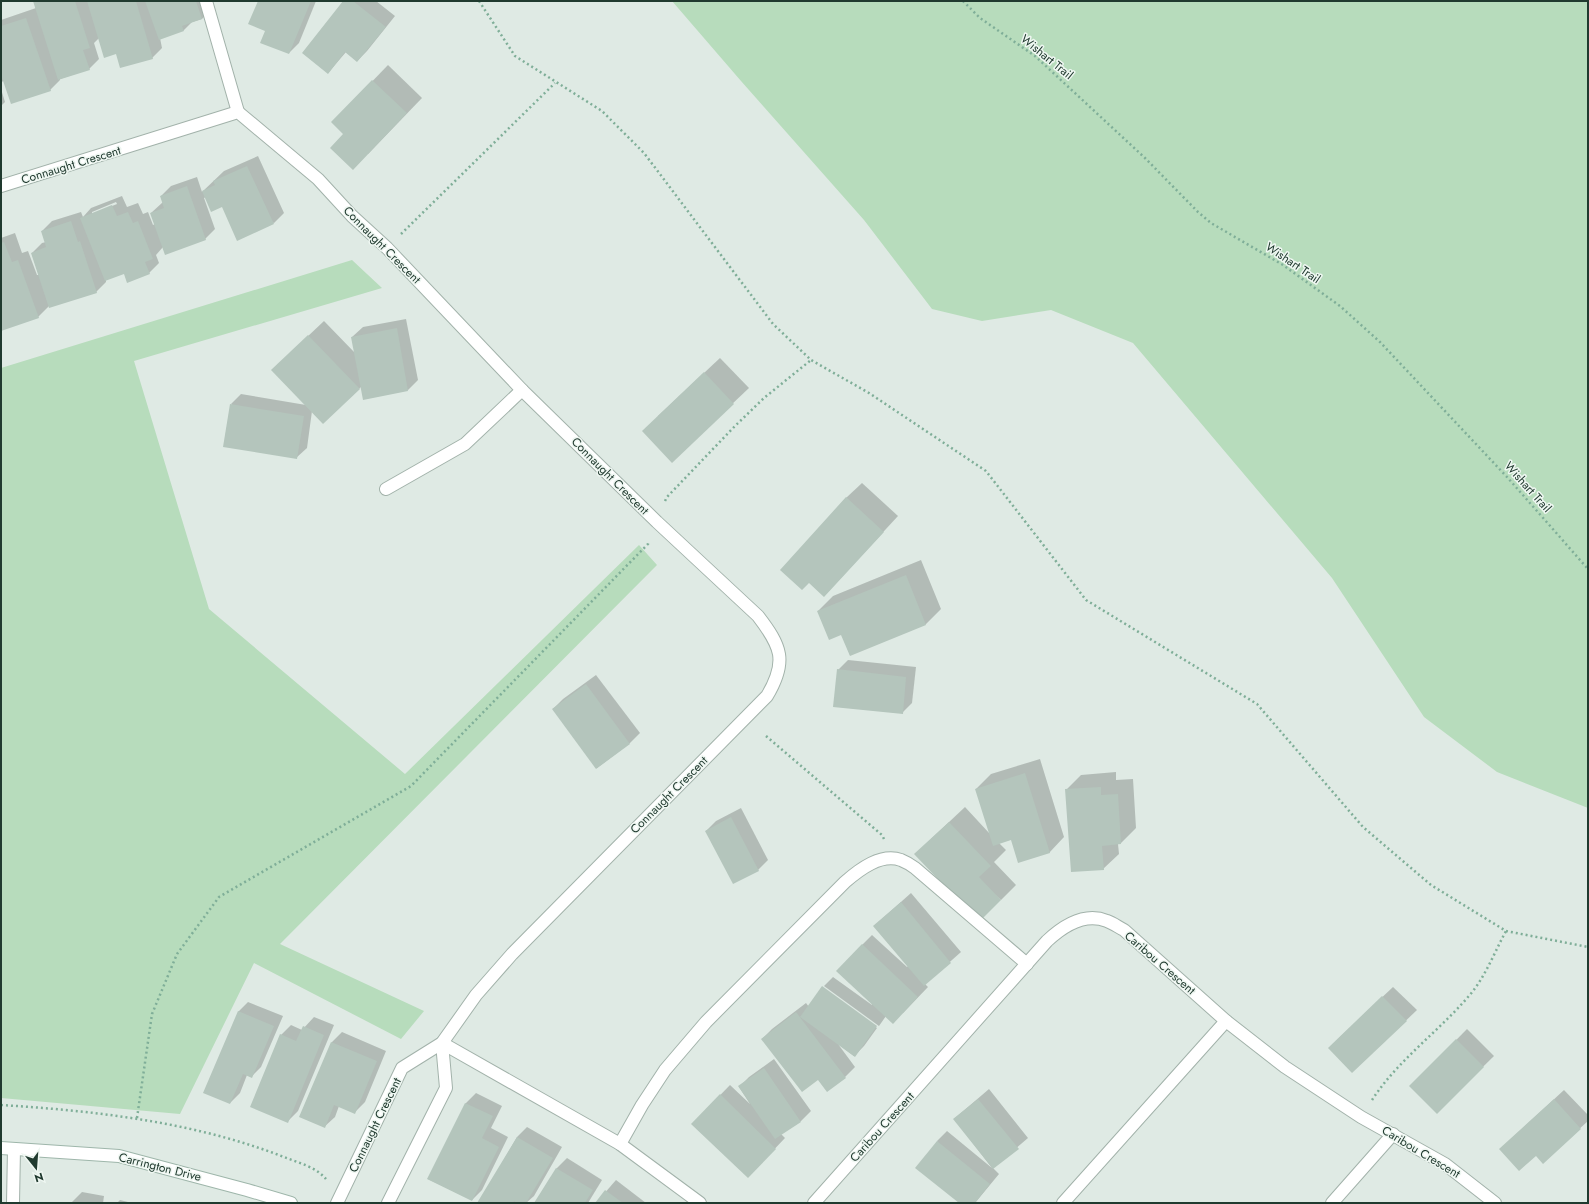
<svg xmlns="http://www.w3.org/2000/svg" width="1589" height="1204" viewBox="0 0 1589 1204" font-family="Jost,sans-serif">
	<rect width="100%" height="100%" fill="#dfeae4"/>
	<g fill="#b7dcbc">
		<polygon points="672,1 1588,1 1588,808 1497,772 1424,717 1332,578 1133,343 1051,310 982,321 932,309 864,220 741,81"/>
		<polygon points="352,260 382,288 134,361 209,609 405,774 639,545 657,565 280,944 424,1011 401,1039 254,963 180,1114 1,1098 1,368"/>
	</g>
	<g fill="#0003" fill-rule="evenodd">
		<polygon points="34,1 209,1 212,8 202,19 192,22 184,30 160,38 162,48 152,58 117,53 99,38 94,43 99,59 89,69 60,79 60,80 50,90 4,80 1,83 1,20 36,8"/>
		<polygon points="259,1 316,1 299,43 289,53 266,30"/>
		<polygon points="344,1 376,1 395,16 367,51 357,61 346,52 328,73"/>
		<polygon points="388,65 422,98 368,154 333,122"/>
		<polygon points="1,89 5,102 1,106"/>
		<path d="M 258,156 L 284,213 L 274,223 L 222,205 L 206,197 L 204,198 L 215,229 L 205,239 L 163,247 L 156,255 L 159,263 L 149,273 L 124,272 L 106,279 L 106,282 L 96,292 L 49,306 L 38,317 L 1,330 L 1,238 L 15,233 L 22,253 L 28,251 L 37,275 L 39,275 L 32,253 L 42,243 L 46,242 L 42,231 L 52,221 L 81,212 L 83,217 L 91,208 L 122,196 L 127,207 L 138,203 L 143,214 L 148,212 L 153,225 L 155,224 L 151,213 L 163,202 L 161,196 L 171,186 L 197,177 L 202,192 L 224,171 ZM 116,202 L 117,204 L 92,214 L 92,212 Z"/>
		<polygon points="406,319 418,380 408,390 362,386 323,423 312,411 307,448 296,458 231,404 241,394 306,405 288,355 324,321 356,354 352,337 363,327"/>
		<polygon points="720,358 749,388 672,461 658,416"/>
		<polygon points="862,483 898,516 824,596 809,582 846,498"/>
		<polygon points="921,560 941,609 926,624 850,655 842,634 818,611 833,596"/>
		<polygon points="848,660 916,667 912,703 902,713 838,670"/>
		<polygon points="596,675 640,733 630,743 597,768 553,709 563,699"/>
		<polygon points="1040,759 1064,837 1049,853 1012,839 999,843 1006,850 994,862 1016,885 1001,900 931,839 965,807 990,834 976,789 991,774"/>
		<polygon points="1116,772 1116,780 1133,779 1136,828 1121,843 1118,844 1119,854 1103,869 1066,790 1081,775"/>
		<polygon points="741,808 768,860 758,870 706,831 716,821"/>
		<polygon points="911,893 961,952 925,984 928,987 903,1013 886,1016 879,1026 824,986 833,977 872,1005 862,945 872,935 907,967 908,966 874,926"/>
		<polygon points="1393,987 1417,1010 1352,1072 1339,1038"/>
		<polygon points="823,988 877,1028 864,1046 854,1056 838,1044 855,1067 845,1077 819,1079 762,1039 772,1029 806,1003 809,1007"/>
		<polygon points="248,1002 283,1016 261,1067 251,1077 247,1075 240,1093 230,1103 238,1012"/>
		<polygon points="314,1017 334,1025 298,1111 288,1121 281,1035 291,1025 302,1030"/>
		<polygon points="1467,1029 1494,1056 1437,1112 1411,1086"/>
		<polygon points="342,1032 386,1051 365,1102 355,1112 339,1106 335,1117 324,1127 332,1042"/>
		<polygon points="774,1059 811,1111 801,1121 781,1134 785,1138 748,1177 692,1124 730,1085 750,1104 739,1087 749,1077"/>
		<polygon points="989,1089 1028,1138 993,1168 999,1174 975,1203 961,1203 937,1141 947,1131 992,1168 954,1119"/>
		<polygon points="1564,1090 1588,1115 1588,1121 1543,1162 1536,1154 1511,1139"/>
		<polygon points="476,1093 502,1106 491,1128 508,1137 482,1190 472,1200 428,1179 466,1103"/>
		<polygon points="527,1127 562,1147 534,1196 526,1203 519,1203 517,1201 516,1203 479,1203 517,1137"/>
		<polygon points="567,1158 602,1180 588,1203 535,1203 557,1168"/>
		<polygon points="616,1180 646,1203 596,1203"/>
		<polygon points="82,1192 104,1196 103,1203 71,1203"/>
		<polygon points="120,1200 132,1203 117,1203"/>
	</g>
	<g fill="#b4c5bc">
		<polygon points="33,1 75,1 90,48 83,50 90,70 58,80"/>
		<polygon points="87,1 136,1 153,59 120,68 116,54 104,58"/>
		<polygon points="145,1 196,1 202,19 182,26 184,31 159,40"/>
		<polygon points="258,1 311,1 289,54 260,43 265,31 248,24"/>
		<polygon points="343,1 353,1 386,27 357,62 345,52 328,74 302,53"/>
		<polygon points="26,18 51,91 11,104 1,75 1,26"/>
		<polygon points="372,80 407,113 353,170 330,148 343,134 331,122"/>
		<polygon points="247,166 274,224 237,241 222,207 211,212 202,191 215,185 213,181"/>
		<polygon points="187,186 206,240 165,255 150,213 164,208 160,196"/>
		<polygon points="112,205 117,216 128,212 133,223 138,221 153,259 145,262 150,274 127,283 124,274 105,281 80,218"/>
		<polygon points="71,221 78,242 80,241 97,293 49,308 31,253 46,247 41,231"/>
		<polygon points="4,242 12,262 18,260 39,318 1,331 1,243"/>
		<polygon points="397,328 408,391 363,400 351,337"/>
		<polygon points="308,335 360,389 323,424 271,370"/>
		<polygon points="704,372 734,404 672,463 642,431"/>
		<polygon points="230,404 304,416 297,459 223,447"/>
		<polygon points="846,497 884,532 824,597 809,583 802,590 780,570"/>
		<polygon points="906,575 926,625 850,656 841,635 829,640 817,611"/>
		<polygon points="837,669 906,677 903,714 833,707"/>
		<polygon points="586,684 630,744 596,769 552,709"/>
		<polygon points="1025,773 1050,853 1018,863 1011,840 993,846 975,789"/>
		<polygon points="1101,787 1101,795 1118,794 1121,844 1102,846 1104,870 1071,872 1065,789"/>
		<polygon points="731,817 759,871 733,884 705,831"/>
		<polygon points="949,822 991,866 979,877 1001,900 979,922 914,854"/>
		<polygon points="901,902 951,963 924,986 873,926"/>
		<polygon points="862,944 918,997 893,1024 836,971"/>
		<polygon points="822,986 877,1026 855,1057 800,1017"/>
		<polygon points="1382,996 1407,1021 1352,1073 1328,1048"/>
		<polygon points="238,1011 274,1026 252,1078 243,1074 230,1104 203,1093"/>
		<polygon points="796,1012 846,1078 827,1092 818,1080 802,1092 761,1039"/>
		<polygon points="303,1026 324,1035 288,1123 250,1107 280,1034 296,1041"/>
		<polygon points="1456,1039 1484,1067 1437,1114 1409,1086"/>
		<polygon points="331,1042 377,1061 355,1114 334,1105 325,1128 299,1117"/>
		<polygon points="764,1068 801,1122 775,1139 738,1086"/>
		<polygon points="720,1094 776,1149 748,1178 691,1124"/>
		<polygon points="978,1099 1019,1149 993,1169 953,1119"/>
		<polygon points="1554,1099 1581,1129 1543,1164 1536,1156 1519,1171 1499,1149"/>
		<polygon points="465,1103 493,1116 482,1138 499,1147 472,1201 427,1179"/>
		<polygon points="517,1137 553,1158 526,1203 517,1203 514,1201 513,1203 477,1203"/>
		<polygon points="937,1141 990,1184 975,1203 959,1203 915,1168"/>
		<polygon points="556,1168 593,1190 585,1203 534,1203"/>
		<polygon points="605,1190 623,1203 595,1203"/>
	</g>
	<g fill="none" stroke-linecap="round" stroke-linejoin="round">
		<defs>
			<g id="lane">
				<polyline points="206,1 238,112"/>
				<polyline points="442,1043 620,1144 700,1203"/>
				<path d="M 620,1144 L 642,1105 L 665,1070 L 706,1022 L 845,882 C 860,869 881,853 901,860 C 906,862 911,865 915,868 L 1027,964"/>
				<polyline points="1063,1203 1226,1021"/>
			</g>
			<g id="street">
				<path d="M 1,186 L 238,112 L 318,179 L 352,216 L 387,248 L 522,390 L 657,522 L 758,616 C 781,646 788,661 767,696 L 512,954 L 476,995 L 442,1043 L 402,1068 L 337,1203"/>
				<polyline points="386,489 465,444 522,390"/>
				<polyline points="13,1203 14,1149"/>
				<polyline points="388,1203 446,1088 442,1043"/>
				<path d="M 814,1203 L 1047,941 C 1063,926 1085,912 1107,921 C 1113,923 1118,927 1124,930 L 1226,1021 L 1285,1067 L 1361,1117 L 1445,1164 L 1495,1203"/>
				<polyline points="1332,1203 1393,1134"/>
			</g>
			<polyline id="secondary" points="1,1148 119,1156 247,1190 291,1203"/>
		</defs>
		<use href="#lane" stroke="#a2b2aa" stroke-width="14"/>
		<use href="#street" stroke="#a2b2aa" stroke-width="14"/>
		<use href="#secondary" stroke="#9eb6aa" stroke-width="14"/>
		<g stroke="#7fae98" stroke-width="2.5" stroke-dasharray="2 3" stroke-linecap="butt">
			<polyline points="479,1 515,56 602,111 644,153 773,324 811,360 869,393 986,471 1086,600 1257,704 1363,827 1431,885 1506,931 1588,947"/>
			<polyline points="963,1 980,18 1035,56 1145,158 1198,212 1211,223 1283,265 1340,306 1380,342 1507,477 1588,569"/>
			<polyline points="401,234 555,83"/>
			<polyline points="665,501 667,497 735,426 764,398 811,360"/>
			<polyline points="766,736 882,835 884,839"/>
			<path d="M 1372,1100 C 1398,1060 1437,1033 1468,997 C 1485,978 1494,953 1506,931"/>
			<path d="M 1,1105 C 97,1111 194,1122 284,1157 C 299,1163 316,1167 326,1179"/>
			<polyline points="137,1118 152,1014 177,954 219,897 411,786 648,544 649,541"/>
		</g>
		<use href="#lane" stroke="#fff" stroke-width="12"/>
		<use href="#street" stroke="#fff" stroke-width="12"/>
		<use href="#secondary" stroke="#fff" stroke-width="12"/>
	</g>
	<g text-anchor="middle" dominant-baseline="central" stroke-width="3" stroke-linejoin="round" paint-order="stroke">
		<g font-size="12" fill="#203a2f" stroke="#eff7f2">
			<text transform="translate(1047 57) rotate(39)">Wishart Trail</text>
			<text transform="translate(71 165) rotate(-17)">Connaught Crescent</text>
			<text transform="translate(382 245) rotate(45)">Connaught Crescent</text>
			<text transform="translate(1293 263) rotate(34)">Wishart Trail</text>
			<text transform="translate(610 476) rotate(45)">Connaught Crescent</text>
			<text transform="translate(1528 487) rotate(48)">Wishart Trail</text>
			<text transform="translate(669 795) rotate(-45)">Connaught Crescent</text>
			<text transform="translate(1160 963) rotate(41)">Caribou Crescent</text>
			<text transform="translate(375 1125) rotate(-64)">Connaught Crescent</text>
			<text transform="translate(882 1127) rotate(-48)">Caribou Crescent</text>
			<text transform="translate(1421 1152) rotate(31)">Caribou Crescent</text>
			<text transform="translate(160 1167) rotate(14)">Carrington Drive</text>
		</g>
	</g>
	<rect width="1589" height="1204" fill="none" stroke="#203a2f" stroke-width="4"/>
	<g transform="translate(36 1168) rotate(163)" stroke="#eff7f2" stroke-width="3" paint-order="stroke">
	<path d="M0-3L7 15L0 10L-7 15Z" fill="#203a2f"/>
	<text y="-6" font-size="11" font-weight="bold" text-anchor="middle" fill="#203a2f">N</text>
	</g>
</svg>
